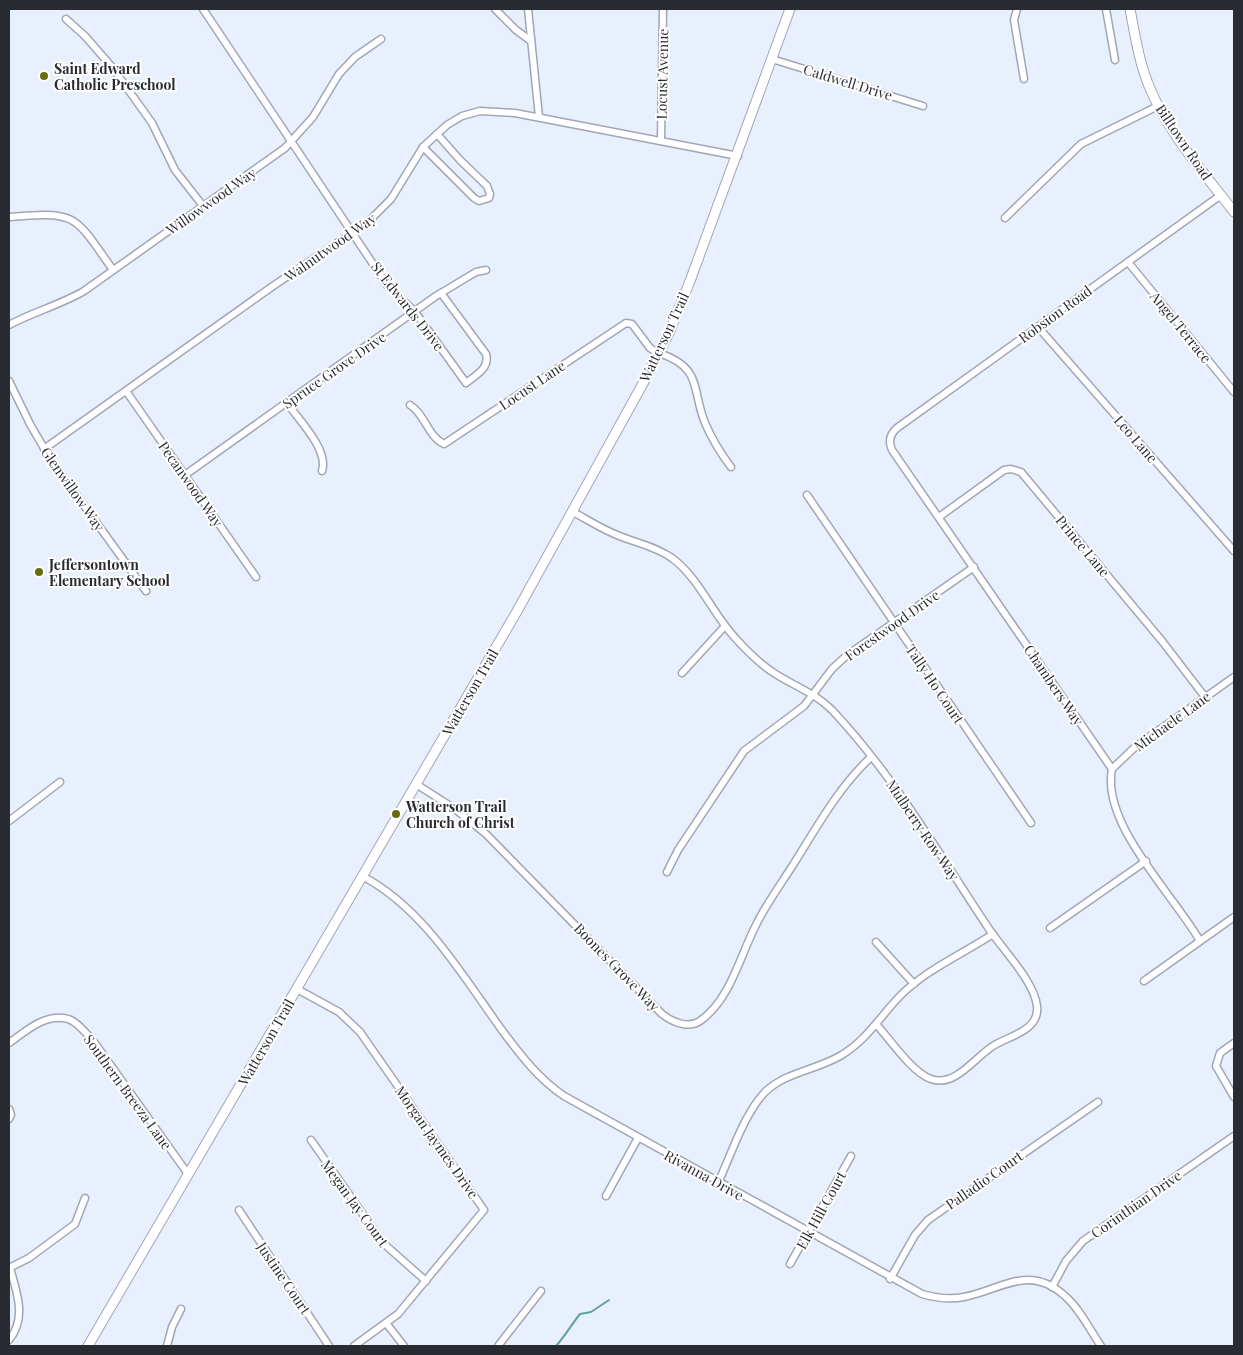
<svg xmlns="http://www.w3.org/2000/svg" width="1243" height="1355" viewBox="0 0 1243 1355" font-family="'Playfair Display',serif">
	<rect width="100%" height="100%" fill="#e9f0fd"/>
	<g fill="none" stroke-linecap="round" stroke-linejoin="round">
		<path stroke="#619fa6" stroke-width="2" d="M 556,1346 C 566,1335 571,1325 580,1314 L 591,1312 L 609,1300"/>
		<defs>
			<g id="minor">
				<path d="M 203,9 L 387,285 L 415,312 L 466,383 C 476,375 490,368 486,354 L 441,293"/>
				<polyline points="495,9 516,30 531,41"/>
				<polyline points="528,9 539,117"/>
				<polyline points="1017,9 1014,20 1024,79"/>
				<polyline points="1106,9 1115,60"/>
				<polyline points="66,19 85,36 112,67 152,123 175,170 203,206"/>
				<polyline points="772,59 923,106"/>
				<polyline points="661,140 663,9"/>
				<polyline points="423,147 474,198 479,201 489,198 490,194 487,186 460,160 437,134"/>
				<path d="M 9,217 C 78,211 74,215 113,270"/>
				<polyline points="1005,218 1081,144 1158,106"/>
				<polyline points="1128,262 1234,392"/>
				<path d="M 9,325 C 33,312 60,305 84,291 L 285,148 L 313,117 L 339,74 L 355,57 L 381,39"/>
				<polyline points="1038,327 1234,551"/>
				<path d="M 659,353 C 703,368 691,388 705,423 C 712,439 721,454 731,467"/>
				<polyline points="9,381 31,426 51,460 146,591"/>
				<polyline points="126,391 256,577"/>
				<path d="M 287,403 C 299,420 329,450 322,471"/>
				<path d="M 410,405 C 425,414 428,437 444,444 L 626,323 L 632,324 L 650,348 L 659,354"/>
				<polyline points="44,449 273,286 367,223 391,199 423,147 447,125 462,116 480,111 515,113 738,156"/>
				<polyline points="185,475 436,296 476,272 486,270"/>
				<polyline points="807,495 1031,823"/>
				<path d="M 573,512 C 588,520 602,529 617,535 C 636,543 655,546 672,558 C 700,579 713,615 737,640 C 748,652 760,664 774,673 C 794,686 815,693 832,710 C 894,776 939,854 989,929 C 1003,950 1034,981 1037,1006 C 1040,1031 1008,1036 993,1046 C 975,1057 955,1088 931,1079 C 913,1073 890,1040 877,1025"/>
				<polyline points="939,517 1004,470 1011,469 1021,472 1162,641 1205,697"/>
				<polyline points="682,673 725,626"/>
				<polyline points="1112,769 1134,748 1234,677"/>
				<path d="M 416,784 L 455,809 L 486,834 L 662,1014 C 672,1022 688,1029 700,1021 C 731,999 740,955 757,923 C 767,903 781,884 793,865 C 817,827 838,788 871,757"/>
				<polyline points="9,821 60,782"/>
				<polyline points="667,872 678,850 744,751 804,706 832,669 846,656 974,567"/>
				<path d="M 362,876 C 424,908 464,978 504,1033 C 522,1057 539,1079 564,1096 L 922,1294 C 936,1298 949,1300 964,1297 C 1001,1290 1029,1263 1065,1296 C 1080,1309 1090,1330 1101,1346"/>
				<polyline points="1050,928 1146,861"/>
				<path d="M 1200,941 C 1173,894 1101,824 1112,769 L 892,450 C 888,441 890,434 897,428 L 1221,195"/>
				<polyline points="876,942 914,984"/>
				<polyline points="1144,981 1234,917"/>
				<polyline points="297,989 339,1012 360,1032 484,1210 398,1314 354,1346"/>
				<path d="M 9,1043 C 26,1031 45,1013 68,1019 C 77,1021 85,1033 92,1039 L 188,1174"/>
				<polyline points="1234,1043 1220,1053 1216,1066 1234,1097"/>
				<polyline points="9,1109 11,1115 9,1119"/>
				<polyline points="311,1140 383,1243 426,1281"/>
				<path d="M 718,1183 C 731,1155 744,1114 765,1092 C 786,1072 816,1070 840,1056 C 866,1041 879,1018 899,997 C 925,970 961,955 993,934"/>
				<polyline points="606,1196 638,1138"/>
				<polyline points="239,1210 329,1346"/>
				<polyline points="790,1264 851,1156"/>
				<polyline points="9,1268 29,1258 75,1224 85,1198"/>
				<polyline points="890,1279 915,1235 928,1220 1098,1102"/>
				<polyline points="1052,1287 1066,1261 1083,1241 1234,1136"/>
				<polyline points="386,1323 404,1346"/>
				<path d="M 9,1340 C 27,1318 17,1293 10,1268"/>
				<polyline points="167,1346 172,1327 181,1309"/>
				<polyline points="498,1346 541,1291"/>
			</g>
			<g id="secondary">
				<path d="M 1130,9 C 1135,35 1139,62 1149,86 C 1168,133 1204,173 1234,212"/>
				<polyline points="88,1346 516,613 646,378 669,333 690,281 790,9"/>
			</g>
		</defs>
		<use href="#minor" stroke="#9fa7b6" stroke-width="9"/>
		<use href="#secondary" stroke="#9fa7b6" stroke-width="11"/>
		<use href="#minor" stroke="#fff" stroke-width="6"/>
		<use href="#secondary" stroke="#fff" stroke-width="9"/>
	</g>
	<g fill="#676c0f" stroke="#fff" stroke-width="2">
		<circle cx="44" cy="76" r="5"/>
		<circle cx="39" cy="572" r="5"/>
		<circle cx="396" cy="814" r="5"/>
	</g>
	<g text-anchor="middle" dominant-baseline="central" stroke-width="4" stroke-linejoin="round" paint-order="stroke">
		<g font-size="14" font-weight="bold" fill="#282c32" stroke="#fff" text-anchor="start">
			<text x="54" y="68">Saint Edward<tspan x="54" dy="16">Catholic Preschool</tspan></text>
			<text x="49" y="564">Jeffersontown<tspan x="49" dy="16">Elementary School</tspan></text>
			<text x="406" y="806">Watterson Trail<tspan x="406" dy="16">Church of Christ</tspan></text>
		</g>
		<g font-size="14" fill="#282c32" stroke="#fff">
			<text transform="translate(662 74) rotate(-89)">Locust Avenue</text>
			<text transform="translate(848 82) rotate(17)">Caldwell Drive</text>
			<text transform="translate(1184 142) rotate(56)">Billtown Road</text>
			<text transform="translate(211 201) rotate(-35)">Willowwood Way</text>
			<text transform="translate(330 247) rotate(-35)">Walnutwood Way</text>
			<text transform="translate(408 306) rotate(52)">St Edwards Drive</text>
			<text transform="translate(1055 314) rotate(-36)">Robsion Road</text>
			<text transform="translate(1181 327) rotate(51)">Angel Terrace</text>
			<text transform="translate(664 337) rotate(-65)">Watterson Trail</text>
			<text transform="translate(334 370) rotate(-35)">Spruce Grove Drive</text>
			<text transform="translate(532 385) rotate(-34)">Locust Lane</text>
			<text transform="translate(1136 439) rotate(49)">Leo Lane</text>
			<text transform="translate(191 484) rotate(55)">Pecanwood Way</text>
			<text transform="translate(73 489) rotate(55)">Glenwillow Way</text>
			<text transform="translate(1083 546) rotate(50)">Prince Lane</text>
			<text transform="translate(892 625) rotate(-35)">Forestwood Drive</text>
			<text transform="translate(935 684) rotate(56)">Tally Ho Court</text>
			<text transform="translate(1054 685) rotate(56)">Chambers Way</text>
			<text transform="translate(470 692) rotate(-60)">Watterson Trail</text>
			<text transform="translate(1172 721) rotate(-36)">Michaele Lane</text>
			<text transform="translate(923 830) rotate(56)">Mulberry Row Way</text>
			<text transform="translate(617 967) rotate(46)">Boones Grove Way</text>
			<text transform="translate(266 1042) rotate(-60)">Watterson Trail</text>
			<text transform="translate(128 1092) rotate(54)">Southern Breeza Lane</text>
			<text transform="translate(437 1142) rotate(55)">Morgan Jaymes Drive</text>
			<text transform="translate(704 1175) rotate(29)">Rivanna Drive</text>
			<text transform="translate(984 1180) rotate(-35)">Palladio Court</text>
			<text transform="translate(355 1203) rotate(54)">Megan Jay Court</text>
			<text transform="translate(1136 1204) rotate(-35)">Corinthian Drive</text>
			<text transform="translate(821 1210) rotate(-61)">Elk Hill Court</text>
			<text transform="translate(284 1278) rotate(56)">Justine Court</text>
		</g>
	</g>
	<rect width="1243" height="1355" fill="none" stroke="#282c32" stroke-width="20"/>
</svg>
